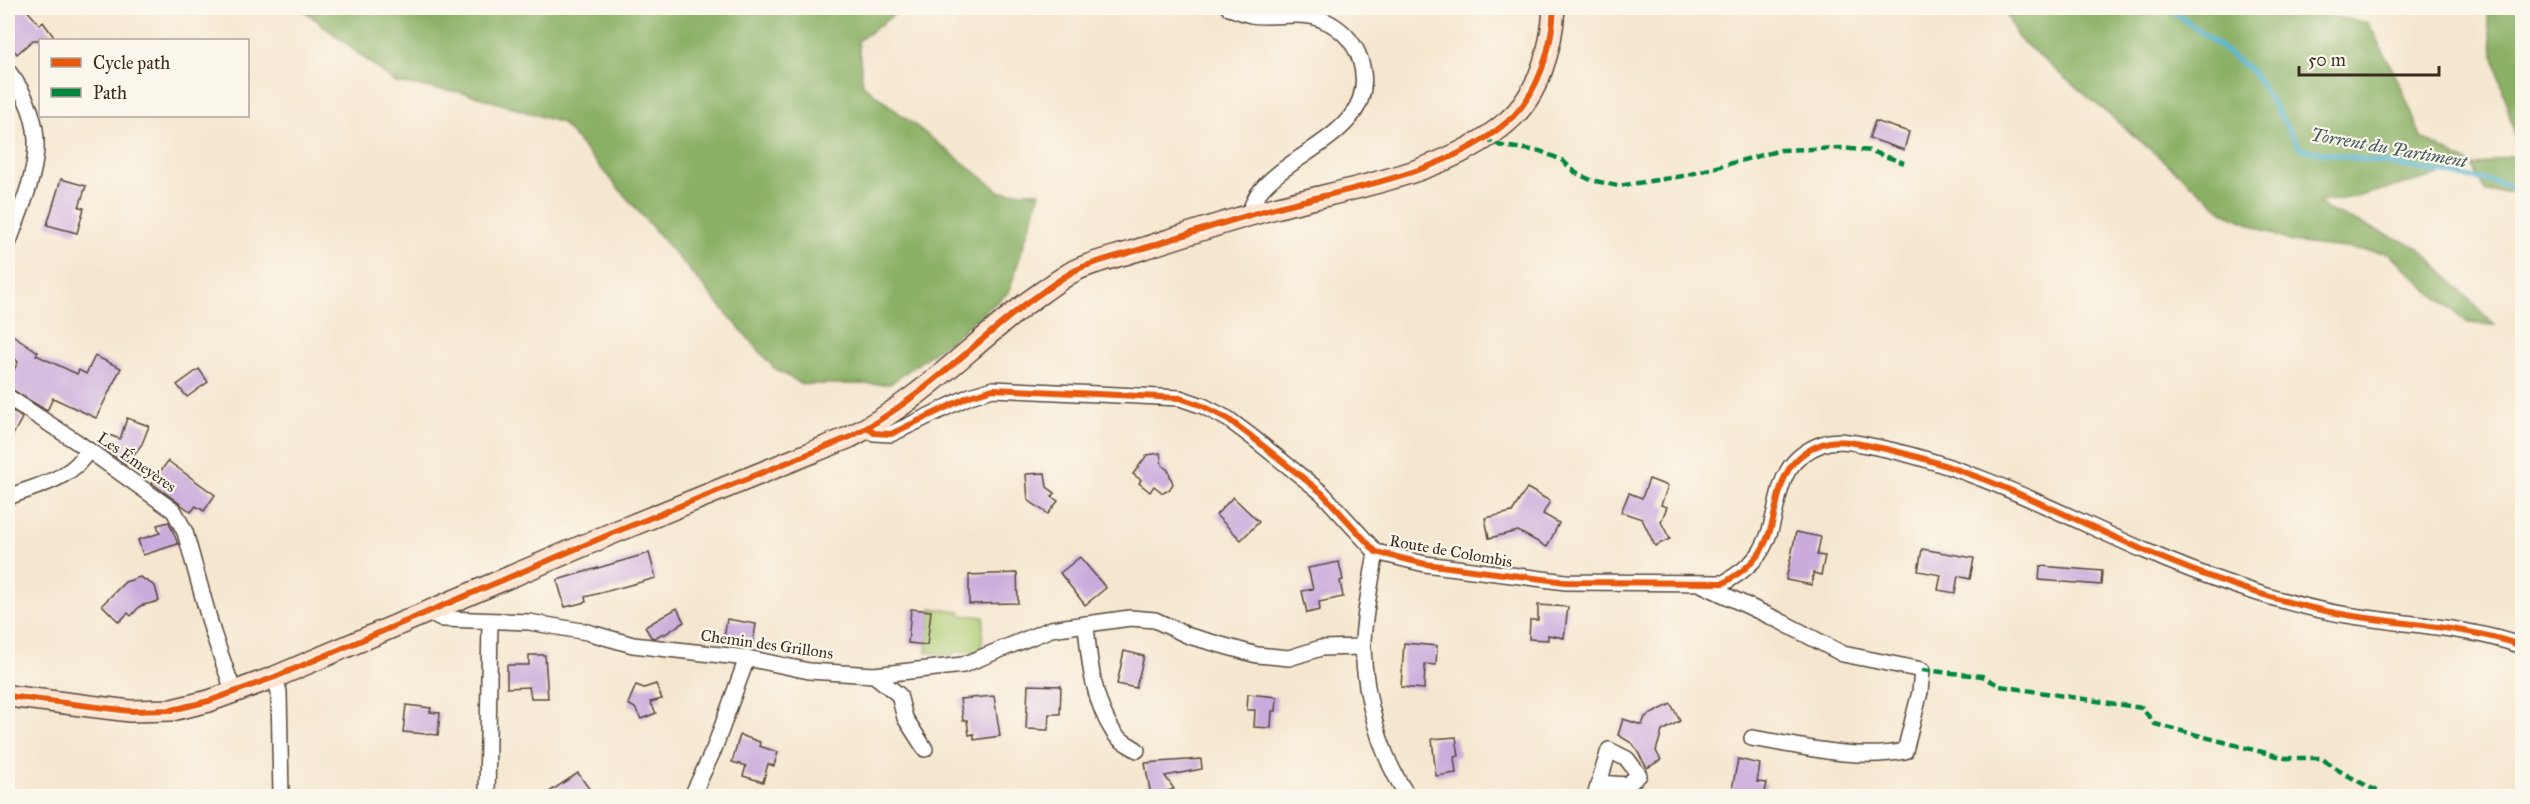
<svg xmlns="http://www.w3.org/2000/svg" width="2530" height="804" viewBox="0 0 2530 804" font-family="'IM FELL Great Primer',serif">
	<rect width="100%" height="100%" fill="#fbf7ec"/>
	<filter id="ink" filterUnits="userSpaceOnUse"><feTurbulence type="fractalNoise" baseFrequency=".0167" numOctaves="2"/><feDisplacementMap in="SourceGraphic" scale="12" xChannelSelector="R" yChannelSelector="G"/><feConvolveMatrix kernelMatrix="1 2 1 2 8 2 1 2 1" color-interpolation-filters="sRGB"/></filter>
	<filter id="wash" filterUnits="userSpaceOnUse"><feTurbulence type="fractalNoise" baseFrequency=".008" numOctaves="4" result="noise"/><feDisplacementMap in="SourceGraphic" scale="24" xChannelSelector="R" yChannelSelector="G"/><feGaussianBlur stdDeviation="1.35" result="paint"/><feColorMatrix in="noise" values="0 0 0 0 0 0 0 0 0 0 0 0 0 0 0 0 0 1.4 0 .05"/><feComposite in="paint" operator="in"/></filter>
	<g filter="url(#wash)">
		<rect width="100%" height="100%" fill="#f5e7cf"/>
		<polygon fill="#aecc73" stroke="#747b48" stroke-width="1.5" points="931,608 960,611 960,615 984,617 981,653 957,651 952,655 926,652"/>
		<g fill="#8ab065" stroke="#626d42" stroke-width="1.5">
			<polygon points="301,8 903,8 858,41 863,85 1001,192 1040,192 1009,292 957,335 890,384 801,384 774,368 562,123 466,93 396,83"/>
			<polygon points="2003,8 2287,8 2368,23 2400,84 2421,137 2473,166 2520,154 2494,57 2486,8 2522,8 2522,192 2485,192 2473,166 2355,197 2319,202 2328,210 2419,248 2494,325 2468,323 2427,289 2389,253 2291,242 2227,214 2018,38"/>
		</g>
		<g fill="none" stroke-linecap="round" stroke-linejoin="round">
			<polyline stroke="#54b4d3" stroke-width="5" points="2169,8 2252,71 2301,149 2497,182 2522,190"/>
		</g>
		<g id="blocks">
			<g fill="#cbabdc">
				<polygon points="8,8 25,8 40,25 43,22 56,40 33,40 17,54 8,43"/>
				<polygon points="1875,121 1909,132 1904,150 1869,138"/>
				<polygon points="61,179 86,186 79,207 84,208 77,233 47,225"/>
				<polygon points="8,332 38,352 36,355 77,374 79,370 86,374 95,356 121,368 96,418 53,398 47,411 8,387 8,381 18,362 8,350"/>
				<polygon points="199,369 208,382 187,397 177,385"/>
				<polygon points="8,408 22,418 8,444"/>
				<polygon points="127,418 149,426 142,444 126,465 99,445 106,434 120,439"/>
				<polygon points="1160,453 1162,465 1168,470 1173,484 1169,490 1163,493 1154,486 1150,492 1139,483 1141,480 1133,474 1147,455"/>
				<polygon points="168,461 215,495 204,511 196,506 191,512 152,483"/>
				<polygon points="1045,473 1047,487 1055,493 1052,497 1058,501 1048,514 1028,500 1026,474"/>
				<polygon points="1649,479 1668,486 1661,505 1667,507 1661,522 1670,539 1655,546 1642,519 1621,512 1629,493 1642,498"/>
				<polygon points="1527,488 1550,501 1543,514 1559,523 1547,547 1518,531 1489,538 1485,518 1512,512"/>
				<polygon points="1233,497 1259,522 1241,540 1216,515"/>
				<polygon points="169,522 178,544 143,555 138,540 160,533 157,525"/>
				<polygon points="1796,532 1821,537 1817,555 1825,556 1821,575 1813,573 1812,585 1786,580"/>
				<polygon points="1922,549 1974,558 1970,579 1958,576 1955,593 1938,590 1941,575 1918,571"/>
				<polygon points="649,553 656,578 585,597 586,602 565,607 557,580"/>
				<polygon points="1080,557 1106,588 1085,605 1060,573"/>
				<polygon points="1339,562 1343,580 1340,581 1343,597 1319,602 1320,610 1307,613 1302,591 1313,589 1308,568"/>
				<polygon points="2040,566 2102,571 2101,585 2039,580"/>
				<polygon points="1017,573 1018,603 969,604 969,575"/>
				<polygon points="140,577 155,586 159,601 140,606 131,616 128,613 119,622 102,605 125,582"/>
				<polygon points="1538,605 1568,607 1564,638 1548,635 1548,640 1529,639 1530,620 1538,620"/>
				<polygon points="677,608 684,622 664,635 663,633 655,638 651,637 645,627"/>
				<polygon points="911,609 931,611 927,645 908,643"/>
				<polygon points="727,619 756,624 753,643 724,638"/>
				<polygon points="1404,643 1437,646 1436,665 1425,664 1424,689 1401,687"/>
				<polygon points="1124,651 1144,656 1136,688 1117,684"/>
				<polygon points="529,655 545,655 548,698 531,698 529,687 507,688 507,665 529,665"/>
				<polygon points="656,684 662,699 650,702 656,713 641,719 635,708 628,704 636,685 644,688"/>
				<polygon points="1028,685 1061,686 1060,714 1049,714 1048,730 1026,729"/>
				<polygon points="1248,694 1277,697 1276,711 1272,711 1271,728 1254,727 1255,710 1247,710"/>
				<polygon points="994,696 1000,736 974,740 974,734 969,735 967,720 963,720 960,699"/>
				<polygon points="1671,704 1680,721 1662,731 1656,751 1661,760 1647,768 1633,744 1618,735 1623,719 1642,725 1645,717"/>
				<polygon points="406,705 431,708 430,712 440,713 438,735 403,732"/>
				<polygon points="740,735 760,742 759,746 778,752 774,766 768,764 763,782 743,776 746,766 732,762"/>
				<polygon points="1456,737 1459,756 1454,757 1456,773 1436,776 1432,739"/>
				<polygon points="1201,759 1202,769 1165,776 1174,789 1151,796 1145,763"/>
				<polygon points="1738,759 1760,764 1757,782 1767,783 1764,796 1731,794"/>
				<polygon points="578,773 590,790 581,796 543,796"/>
			</g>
		</g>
	</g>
	<g filter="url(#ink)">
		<use href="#blocks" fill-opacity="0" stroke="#574639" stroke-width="1.5"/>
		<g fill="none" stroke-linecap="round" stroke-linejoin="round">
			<defs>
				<g id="street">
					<path d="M 1229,8 C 1236,10 1243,13 1251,15 C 1274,19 1302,10 1323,20 C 1340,27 1354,41 1360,59 C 1383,132 1290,149 1258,194 C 1254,200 1251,209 1248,215"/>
					<path d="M 8,71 C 57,134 32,178 8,244"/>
					<polyline points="8,397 77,442 174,511 185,532 213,633 234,693"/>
					<path d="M 868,428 L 874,433 L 891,434 L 970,396 L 993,389 L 1180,398 L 1203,406 L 1228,419 L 1252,437 L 1322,493 L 1376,552 L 1425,564 L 1566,582 L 1724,583 C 1738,574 1749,567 1759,554 C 1786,513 1766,465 1822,444 C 1837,438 1856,443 1871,446 C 1967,464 2053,510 2141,549 C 2200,575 2283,605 2347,615 C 2406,625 2466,626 2522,646"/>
					<path d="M 8,497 C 36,486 73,479 88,450"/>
					<path d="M 1376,552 C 1372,579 1362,622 1363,648 C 1365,696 1380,757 1408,796"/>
					<path d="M 1703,585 L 1778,620 L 1843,654 L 1922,670 L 1920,692 L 1905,751 C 1856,761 1801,746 1752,738"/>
					<polyline points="429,612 443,619 529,622 587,632 633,645 747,658 809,671 874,675 963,665 1051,629 1130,618 1155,620 1189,636 1257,655 1289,658 1321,648 1363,647"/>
					<path d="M 1086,624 C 1089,661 1093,701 1114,733 C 1118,740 1130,745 1137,750"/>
					<polyline points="874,675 899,695 905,718 925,749"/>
					<polyline points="275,677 279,692 281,796"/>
					<polyline points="487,796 490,622"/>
					<polyline points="692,796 714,749 747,658"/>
					<polyline points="1595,796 1609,750 1627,759 1639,775 1627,785 1599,783"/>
				</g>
				<path id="secondary" d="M 8,696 L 130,711 L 172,710 L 209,701 L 275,677 L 613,533 L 850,437 C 917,403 968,348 1027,303 C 1043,292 1059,279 1076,270 C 1095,261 1120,256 1141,249 C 1185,235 1230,220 1275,208 C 1350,188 1447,174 1507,122 C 1539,95 1552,47 1554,8"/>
			</defs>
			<use href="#street" stroke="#574639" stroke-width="18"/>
			<use href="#secondary" stroke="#574639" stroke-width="24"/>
			<use href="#street" stroke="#fff" stroke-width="15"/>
			<use href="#secondary" stroke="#fde4d1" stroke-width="21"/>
			<g stroke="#00873e" stroke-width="4.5" stroke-dasharray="9 4.5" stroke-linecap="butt">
				<polyline points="1484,139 1502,146 1540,151 1562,160 1576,173 1591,180 1618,186 1683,176 1781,150 1841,148 1871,151 1904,163"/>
				<polyline points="1922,670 1982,676 2000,686 2142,708 2155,724 2285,758 2321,758 2338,770 2385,796"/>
			</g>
			<defs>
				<g id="cycleway">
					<path d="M 868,428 L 874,433 L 891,434 L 970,396 L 993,389 L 1180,398 L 1203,406 L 1228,419 L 1252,437 L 1322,493 L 1376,552 L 1425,564 L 1566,582 L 1724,583 C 1738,574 1749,567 1759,554 C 1786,513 1766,465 1822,444 C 1837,438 1856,443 1871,446 C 1967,464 2053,510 2141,549 C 2200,575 2283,605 2347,615 C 2406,625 2466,626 2522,646"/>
					<path d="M 8,696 L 130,711 L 172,710 L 209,701 L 275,677 L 613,533 L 850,437 C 917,403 968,348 1027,303 C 1043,292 1059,279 1076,270 C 1095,261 1120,256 1141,249 C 1185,235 1230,220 1275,208 C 1350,188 1447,174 1507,122 C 1539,95 1552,47 1554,8"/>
				</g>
			</defs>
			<use href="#cycleway" stroke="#fbf7ec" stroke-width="10"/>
			<use href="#cycleway" stroke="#e8590c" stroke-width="6"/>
		</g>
	</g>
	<g text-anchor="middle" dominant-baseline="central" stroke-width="4.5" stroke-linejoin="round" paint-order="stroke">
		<g font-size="16" fill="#3b2a1e" stroke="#fbf7ec">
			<text transform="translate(137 462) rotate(35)">Les Émeyères</text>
			<text transform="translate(1451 551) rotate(10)">Route de Colombis</text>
			<text transform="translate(767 644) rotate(8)">Chemin des Grillons</text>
		</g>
		<g font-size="18" font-style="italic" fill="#445a5d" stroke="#fbf7ec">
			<text transform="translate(2389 148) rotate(10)">Torrent du Partiment</text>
		</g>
	</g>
	<rect width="2530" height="804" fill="none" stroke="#fbf7ec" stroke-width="30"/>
	<rect x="39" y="39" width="210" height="78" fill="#fbf7ec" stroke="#aea59a" stroke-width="1.5"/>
	<rect x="51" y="58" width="30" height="9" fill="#e8590c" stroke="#aea59a" stroke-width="1.5"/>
	<text x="93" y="69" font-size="18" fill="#3b2a1e">Cycle path</text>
	<rect x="51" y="88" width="30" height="9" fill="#00873e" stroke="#aea59a" stroke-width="1.5"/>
	<text x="93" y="99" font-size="18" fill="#3b2a1e">Path</text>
	<path d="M2299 66v9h140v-9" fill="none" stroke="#3b2a1e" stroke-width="3"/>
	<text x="2308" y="66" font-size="18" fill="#3b2a1e" stroke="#fbf7ec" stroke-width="4.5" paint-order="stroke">50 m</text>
</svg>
